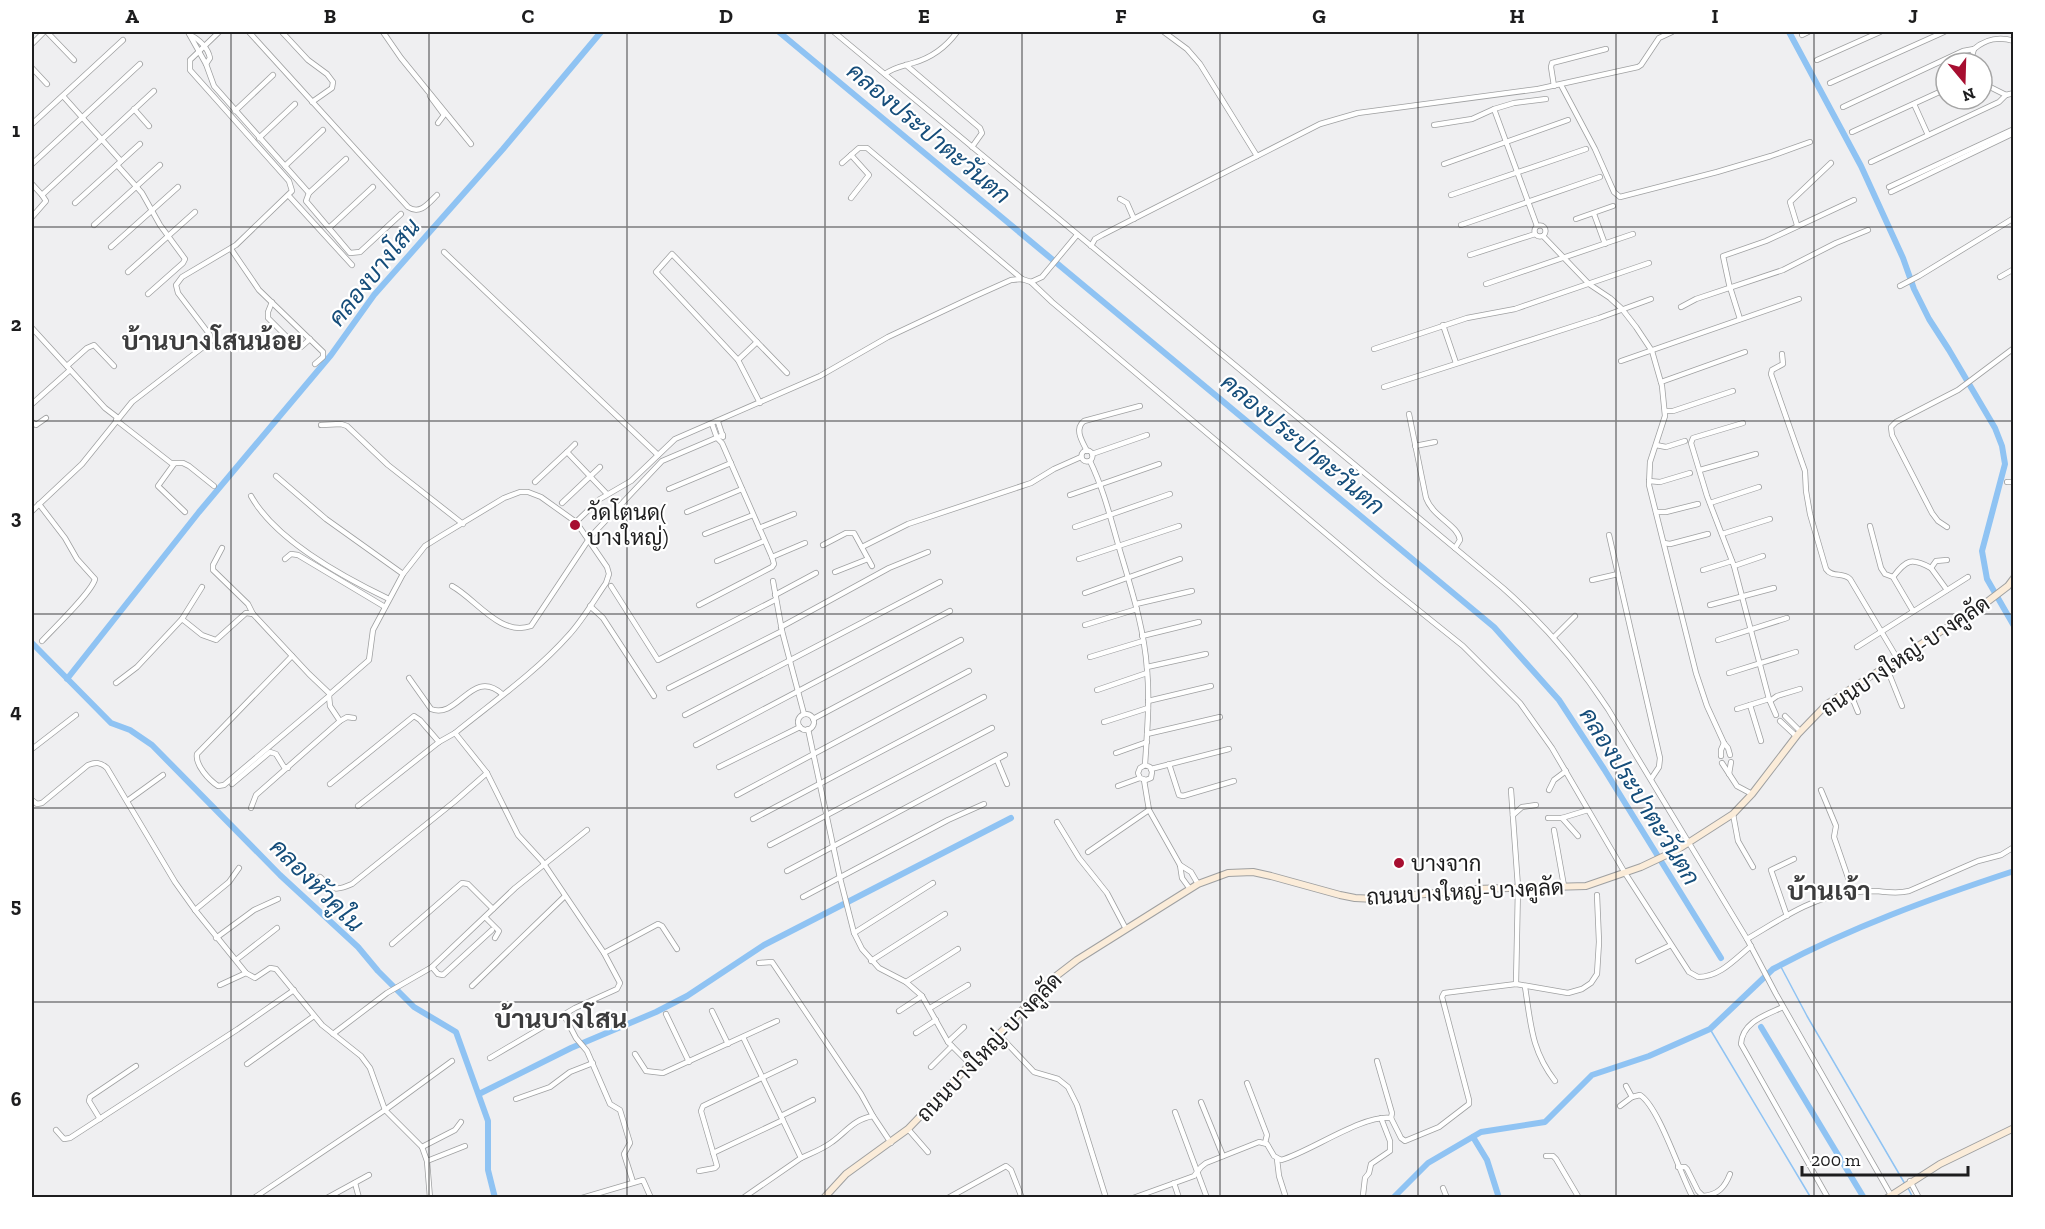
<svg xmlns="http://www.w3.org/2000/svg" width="2045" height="1229" viewBox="0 0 2045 1229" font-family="'Zilla Slab',Sarabun,serif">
	<rect width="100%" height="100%" fill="#efeff1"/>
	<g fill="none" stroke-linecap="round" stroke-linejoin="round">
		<g stroke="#8fc3f3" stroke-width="1.5">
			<polyline points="1780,965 1807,1016 1905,1184"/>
			<polyline points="1710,1029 1811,1198"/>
			<polyline points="1908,1188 1913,1198"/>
		</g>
		<g stroke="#8fc3f3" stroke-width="6">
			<polyline points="779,32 1494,627 1559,700 1604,769 1721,958"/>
			<polyline points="1789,32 1861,166 1903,258 1914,289 1929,319 1949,350 1995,428 2002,446 2005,464 1982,551 1987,579 2014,626"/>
			<polyline points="32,643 111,723 130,730 152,745 280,875 358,947 378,971 414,1007 456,1032 488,1121 488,1170 495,1198"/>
			<polyline points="67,679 199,512 331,355 374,295 503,149 601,32"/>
			<polyline points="1761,1027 1864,1198"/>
			<polyline points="479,1094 571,1048 656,1012 687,996 764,945 1011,818"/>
			<polyline points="1473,1137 1487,1160 1499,1198"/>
			<path d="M 1393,1198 L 1428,1163 L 1481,1132 L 1545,1122 L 1592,1075 L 1649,1056 L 1710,1029 L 1773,969 C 1849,928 1932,898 2014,871"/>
		</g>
		<defs>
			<g id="street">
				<polyline points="47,32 74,60"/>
				<polyline points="188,32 206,64 214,86 309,193"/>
				<path d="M 249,32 L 408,207 C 420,215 428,204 437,195"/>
				<polyline points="282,32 308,60 327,74 333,82 332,88 312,102"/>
				<polyline points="383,32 401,58 471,144"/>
				<path d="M 834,32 L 1503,588 C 1545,625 1577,662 1608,709 L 1747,939 L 1776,994 L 1892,1197"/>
				<polyline points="1164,32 1187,49 1200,64 1257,156"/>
				<path d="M 190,35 C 199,39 208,48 210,58 L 206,64"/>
				<polyline points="1802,35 1808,32"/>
				<polyline points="32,44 44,32"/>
				<polyline points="1817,60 1880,32"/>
				<path d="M 1970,63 L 1974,49 C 1986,39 1998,36 2014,41"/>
				<polyline points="906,65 980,128 982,133 972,147"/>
				<polyline points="32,68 47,84"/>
				<path d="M 885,74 C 894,67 903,66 913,63 C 931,58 946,47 957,32"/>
				<polyline points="1830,83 1944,32"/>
				<polyline points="1982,83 2006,95 2014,93"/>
				<polyline points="1561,85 1595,149 1614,192 1620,197 1717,172 1771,156 1810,142"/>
				<polyline points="1554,86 1551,67 1552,63 1606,49"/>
				<polyline points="63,96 121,161"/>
				<polyline points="430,96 444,115 438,123"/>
				<polyline points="1914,104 1928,135"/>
				<polyline points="1843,107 1963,51 1974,49"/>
				<polyline points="134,109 149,126"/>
				<polyline points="1494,109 1537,226"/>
				<polyline points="235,111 273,75"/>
				<polyline points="32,124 123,40"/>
				<polyline points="1434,125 1472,119 1494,109 1514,103 1546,99"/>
				<polyline points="1852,132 1946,89"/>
				<polyline points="259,138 295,104"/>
				<polyline points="851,155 869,175 851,198"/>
				<polyline points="346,159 309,193 306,201 350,253 360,252 401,214"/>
				<polyline points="1871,162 1999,102 2006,95"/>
				<polyline points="842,163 859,148 867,148 1022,279"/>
				<polyline points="32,164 140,64"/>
				<polyline points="1444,164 1568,120"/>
				<polyline points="117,165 142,193 160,225 185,259 183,263 148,294"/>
				<polyline points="285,166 323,130"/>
				<polyline points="32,184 42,195 46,201 32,217"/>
				<polyline points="1889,187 2014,129"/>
				<polyline points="1891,192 2014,133"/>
				<polyline points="42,195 154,91"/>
				<polyline points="1451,195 1586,149"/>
				<polyline points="289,196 352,265"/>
				<polyline points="1120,199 1127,203 1134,219"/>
				<polyline points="75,203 140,144"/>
				<polyline points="1594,214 1605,244"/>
				<polyline points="1576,219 1613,206"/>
				<polyline points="94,225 160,165"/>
				<polyline points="1461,225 1600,177"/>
				<polyline points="1797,225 1790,202 1831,163"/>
				<circle cx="1540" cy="231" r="5.5"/>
				<polyline points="329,228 373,187"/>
				<polyline points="1543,236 1589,284 1610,298 1622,309 1636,327 1652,351 1662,386 1665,416 1650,462 1649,485 1696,673 1707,706 1724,743 1728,748 1730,755"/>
				<polyline points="1091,246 1095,239 1102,235 1320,124 1358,113 1538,89 1638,67 1641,65 1659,38 1672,32"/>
				<polyline points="111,247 178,187"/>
				<polyline points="231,249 259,290 323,352 323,357 315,364"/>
				<polyline points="444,252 658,455"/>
				<polyline points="1470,255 1535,234"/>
				<polyline points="128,272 195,212"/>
				<polyline points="2000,277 2014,269"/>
				<path d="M 1031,282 L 1052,302 L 1382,581 L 1463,646 L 1520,703 L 1552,748 L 1625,873 L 1689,972 L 1698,977 C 1720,977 1735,959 1751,946"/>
				<polyline points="1486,284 1633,234"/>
				<polyline points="1900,286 1919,276 2014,218"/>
				<polyline points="272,302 268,312 268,318 293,343 301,347 310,339"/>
				<polyline points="1681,307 1696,299 1783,270 1836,243 1868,230"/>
				<polyline points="1740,319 1729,284 1723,256 1766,241 1854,200"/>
				<polyline points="1443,325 1456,363"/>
				<polyline points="32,328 105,408 118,418"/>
				<polyline points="1374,349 1467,318 1515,309 1649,263"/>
				<path d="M 1782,354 L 1783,364 L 1772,370 L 1771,374 L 1805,471 L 1806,491 L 1810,514 L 1826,569 C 1832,578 1843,572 1850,579 L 1897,658"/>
				<polyline points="738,360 757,342"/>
				<polyline points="1621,361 1799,299"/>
				<polyline points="67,366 87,348 94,345 114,366"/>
				<polyline points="1661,382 1745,352"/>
				<polyline points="1384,387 1599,318 1651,299"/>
				<polyline points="760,403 738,360 656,272 672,254 787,373"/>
				<polyline points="32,404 70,370"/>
				<polyline points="1665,411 1673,411 1733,391"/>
				<path d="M 1409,414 L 1426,498 C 1433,517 1458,525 1460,540 L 1455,548"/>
				<polyline points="116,420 171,463 183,463 189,466 214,486"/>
				<polyline points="32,422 36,425 46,418"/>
				<polyline points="718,422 723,437"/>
				<polyline points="1743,423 1693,438 1691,443 1707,496 1734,566 1769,699 1776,715"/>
				<polyline points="712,424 717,438 722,443 772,557 805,543"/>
				<polyline points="321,425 341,424 347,426 388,465 463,524"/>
				<polyline points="1656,445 1666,447 1685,441"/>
				<polyline points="1415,446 1435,442"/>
				<circle cx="1087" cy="456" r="5.5"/>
				<path d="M 1087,451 C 1082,441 1074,429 1084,421 L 1140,406"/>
				<polyline points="567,452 575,444"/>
				<polyline points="1092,454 1147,435"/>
				<path d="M 1090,461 C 1103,488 1110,516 1118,544 C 1130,585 1144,626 1147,669 C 1150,701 1147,733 1145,765 L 1140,768 L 1138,773 L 1140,778 L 1146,780 L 1151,778 L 1152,772 L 1150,767 L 1145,765"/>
				<polyline points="174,464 158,486 185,512"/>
				<polyline points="1700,470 1756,454"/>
				<polyline points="276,476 326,519 403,574"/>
				<polyline points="1649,481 1660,482 1690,473"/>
				<polyline points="535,482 567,452 607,494"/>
				<polyline points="2007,482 2014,482"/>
				<polyline points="669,489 731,463"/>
				<polyline points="1070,495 1159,464"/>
				<path d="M 251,496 C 276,541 343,577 389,599"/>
				<polyline points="562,503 600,467"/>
				<polyline points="1710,503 1759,487"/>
				<path d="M 39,504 L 65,538 L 77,559 L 95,579 C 92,592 53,629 42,641"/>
				<polyline points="32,511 82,464 132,402 211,341 210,335 178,293 176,285 182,277 236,245 292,191 289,181 190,70 190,60 219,32"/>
				<polyline points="687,512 742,489"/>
				<polyline points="1656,512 1666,512 1698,504"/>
				<polyline points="1870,526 1881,568 1885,574 1893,577 1913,611"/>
				<polyline points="1075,527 1170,494"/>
				<polyline points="1947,527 1938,521 1932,513 1892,435 1891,427 1896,422 1958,390 2014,348"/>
				<polyline points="759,528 794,514"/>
				<polyline points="593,534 662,461 723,435"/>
				<polyline points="705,534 753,515"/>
				<polyline points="1722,534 1770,519"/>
				<polyline points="1609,535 1660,758 1659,767 1651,779"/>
				<polyline points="1664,543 1670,544 1708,534"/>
				<polyline points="823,545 846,533 854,533 872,566"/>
				<polyline points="862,547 908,524 1031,483 1054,469 1081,457"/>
				<polyline points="222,548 213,565 213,570 248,604 253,614"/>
				<polyline points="285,559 291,554 298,555 385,607"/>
				<polyline points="1079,559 1179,526"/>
				<polyline points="717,561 764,541"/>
				<polyline points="1734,566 1763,556"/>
				<polyline points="1703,570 1732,561"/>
				<polyline points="835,572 868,559"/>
				<path d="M 1893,577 C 1906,560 1911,557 1931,568"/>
				<polyline points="1592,580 1618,574"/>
				<polyline points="773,581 782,631 804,714"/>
				<path d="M 452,586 C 476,599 500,637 531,626 L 589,539"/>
				<polyline points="611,586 658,660 775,600"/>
				<polyline points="1947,590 1931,568 1936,561 1947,560"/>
				<polyline points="1085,593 1180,559"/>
				<polyline points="775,595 816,573"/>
				<polyline points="1136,604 1192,591"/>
				<polyline points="699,605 772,567 774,564 772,557"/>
				<polyline points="1710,605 1774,588"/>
				<polyline points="590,606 603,618 654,696"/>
				<polyline points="182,619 202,587"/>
				<polyline points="1085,625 1137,609"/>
				<polyline points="781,627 889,568 928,552"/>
				<polyline points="1142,636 1199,622"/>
				<polyline points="1554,637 1575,616"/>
				<polyline points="1718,640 1787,618"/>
				<polyline points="1857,647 1968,577"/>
				<path d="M 292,656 L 197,754 C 195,765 209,780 218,786 L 224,785 L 329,696"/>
				<polyline points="1090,657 1143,641"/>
				<polyline points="1886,666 1902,706"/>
				<polyline points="1147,667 1206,654"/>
				<polyline points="1729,673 1796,652"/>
				<path d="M 409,678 L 431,709 C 458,720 472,667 502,694"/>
				<polyline points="116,683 137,667 182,619 202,635 216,640 246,613 253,614 309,674 330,694 369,660 373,630 403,574 425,546 441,536 504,498 520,492 528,492 541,497 576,522"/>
				<polyline points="669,688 782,631"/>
				<polyline points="1097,690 1147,673"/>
				<polyline points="1849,690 1858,712"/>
				<polyline points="329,696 330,706 340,721"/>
				<polyline points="1148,701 1211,686"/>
				<polyline points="1770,701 1777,696 1800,689"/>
				<polyline points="1750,705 1761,741"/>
				<polyline points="1737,709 1769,699"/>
				<circle cx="806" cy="722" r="8"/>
				<polyline points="685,715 940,582"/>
				<polyline points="1785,716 1800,731"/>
				<polyline points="813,719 961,640"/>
				<polyline points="1780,721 1796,736"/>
				<polyline points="1104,722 1148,708"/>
				<polyline points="808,729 840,878 854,933 862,949 879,968 906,982 922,996 948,1042 971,1065"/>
				<polyline points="1147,734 1220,717"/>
				<polyline points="696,745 950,611"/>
				<polyline points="32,749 76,715"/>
				<polyline points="1116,753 1147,742"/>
				<polyline points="1721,756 1721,750 1724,743"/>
				<polyline points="997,760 1007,784"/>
				<polyline points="1722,763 1737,786 1752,794"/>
				<polyline points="1169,764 1179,795 1183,796 1234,781"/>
				<polyline points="719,767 800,727"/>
				<polyline points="1151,769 1229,749"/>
				<polyline points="1729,774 1731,762"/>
				<polyline points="1144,780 1149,810 1180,865 1182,878 1190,889"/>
				<polyline points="232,784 270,752 276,754 284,767 288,768"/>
				<polyline points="330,784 414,716 420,720 439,742"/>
				<polyline points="1118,786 1140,778"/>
				<polyline points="1511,790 1518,887 1516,984"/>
				<polyline points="1549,790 1554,780 1566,771"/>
				<polyline points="1821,790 1836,826 1834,837 1853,892"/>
				<polyline points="737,795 969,671"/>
				<path d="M 32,800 L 37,804 L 42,803 L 88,765 C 96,762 100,762 107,768 L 175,882 L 195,910 L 246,973 L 255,978 L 270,968 L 276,969 L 322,1025 L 361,1056 L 370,1068 L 385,1110 L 422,1147 L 427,1161 L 430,1198"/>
				<polyline points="127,801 163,775"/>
				<polyline points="358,806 439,742 455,733"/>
				<polyline points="251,808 256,795 340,721 347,717 354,718"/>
				<polyline points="1733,814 1738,841 1753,867"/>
				<polyline points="1513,815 1522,807 1536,805"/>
				<polyline points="1548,818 1562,818 1588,810"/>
				<polyline points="1562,818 1578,836"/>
				<polyline points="753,819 984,697"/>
				<polyline points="1057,822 1079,858 1107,893 1126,929"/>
				<polyline points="1554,830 1564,886"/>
				<polyline points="770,845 992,728"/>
				<polyline points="1088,852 1149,810"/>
				<polyline points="1180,865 1191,872 1198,884"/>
				<polyline points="787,871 1005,755"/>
				<path d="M 320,877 C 333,889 334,892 352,884 L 454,802 L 487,773"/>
				<polyline points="803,897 948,820 984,804"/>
				<polyline points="195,910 229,882 239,868"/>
				<polyline points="1787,916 1771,870 1794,859"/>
				<polyline points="485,917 499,931 495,938"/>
				<polyline points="854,933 933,883"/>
				<polyline points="216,938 254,910 278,899"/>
				<path d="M 1747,939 C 1778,921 1812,897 1848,893 C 1857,892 1868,891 1876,891 C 1888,892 1897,894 1909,891 L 1978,861 L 2001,855 L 2014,847"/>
				<polyline points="392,944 462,883 468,884 493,909"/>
				<polyline points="604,953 658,924 662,926 677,949"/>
				<polyline points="236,960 277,928"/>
				<polyline points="871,961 945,914"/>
				<polyline points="1638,961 1671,945"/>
				<polyline points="759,963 772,962 861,1094 873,1116"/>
				<polyline points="432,967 438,974 443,975 492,930"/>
				<polyline points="906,982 958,949"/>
				<polyline points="220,985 246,973"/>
				<polyline points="472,986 565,896"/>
				<path d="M 1525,987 C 1531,1024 1531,1050 1555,1081"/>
				<path d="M 1783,1007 C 1766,1015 1742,1022 1741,1044 L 1828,1198"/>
				<polyline points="930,1008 968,985"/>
				<polyline points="712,1011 728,1044"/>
				<polyline points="899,1011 922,996"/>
				<polyline points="666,1014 689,1062"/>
				<polyline points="564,1015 576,1038 587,1051 610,1104 620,1110 630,1143 624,1154 633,1182"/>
				<polyline points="916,1033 936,1020"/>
				<polyline points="333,1034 387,993 432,967 515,888 587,830"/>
				<polyline points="1000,1036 1034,1072 1058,1079 1068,1087 1077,1105 1106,1198"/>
				<path d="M 743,1037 L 801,1158 C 812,1153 823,1149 832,1142 C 846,1132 854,1119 873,1116 L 891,1143"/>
				<polyline points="948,1042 964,1027"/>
				<polyline points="635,1054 646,1071 663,1073 777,1021"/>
				<path d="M 490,1058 L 575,1008 L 617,989 L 620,983 L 604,953 L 542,861 L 518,835 L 487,773 L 455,733 C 493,702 535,673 568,636 C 583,620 594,600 606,583 L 609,574 L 607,567 L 576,522 L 600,499 L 631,481 L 675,439 L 820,376 L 888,337 L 973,297 L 1011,280 L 1022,279 L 1031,282 L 1042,277 L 1077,235"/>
				<polyline points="1377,1061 1392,1113 1391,1118"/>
				<polyline points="247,1064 314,1016"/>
				<polyline points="931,1067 952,1046"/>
				<polyline points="1247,1083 1267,1135 1265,1143"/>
				<path d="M 1626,1086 L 1632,1097 L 1640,1095 C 1659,1107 1680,1174 1693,1198"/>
				<polyline points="516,1099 550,1087 570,1072 593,1063"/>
				<polyline points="1201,1102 1223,1156"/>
				<polyline points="1620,1106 1632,1097"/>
				<polyline points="1175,1112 1207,1198"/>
				<polyline points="781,1116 813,1100"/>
				<polyline points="100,1119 89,1101 90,1097 136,1066"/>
				<polyline points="908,1129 928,1152"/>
				<polyline points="56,1130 64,1139 70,1138 238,1029 294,990"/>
				<polyline points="422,1147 455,1130 461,1122"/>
				<polyline points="713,1153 783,1120"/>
				<polyline points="1546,1156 1553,1156 1556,1159 1579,1198"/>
				<polyline points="1277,1159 1279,1176 1286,1198"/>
				<polyline points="427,1161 465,1146"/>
				<path d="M 1678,1167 L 1685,1167 L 1687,1169 L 1698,1191 L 1703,1196 C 1718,1195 1725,1187 1730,1174"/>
				<polyline points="699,1171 715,1168 717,1166 701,1111 703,1106 795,1062"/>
				<polyline points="1910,1181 1919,1198"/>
				<polyline points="355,1183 359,1198"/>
				<polyline points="1174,1183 1179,1198"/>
				<polyline points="1443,1188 1447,1198"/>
				<polyline points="1363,1195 1365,1178 1369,1173 1371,1164 1390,1151 1390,1141 1381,1118"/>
				<polyline points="254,1198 385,1110 452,1061"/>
				<polyline points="327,1198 369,1175"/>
				<polyline points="582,1198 643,1180 651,1198"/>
				<polyline points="743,1198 801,1158"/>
				<polyline points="948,1198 1006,1166 1011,1170 1022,1198"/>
				<path d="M 1133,1198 L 1194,1176 L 1201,1167 L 1206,1163 L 1259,1142 L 1267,1144 L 1274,1156 L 1281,1160 C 1310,1152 1363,1114 1391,1118 L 1401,1138 L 1405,1141 L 1439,1127 L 1469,1104 L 1469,1100 L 1442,997 L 1444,993 L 1516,984 L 1568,993 L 1582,989 L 1591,983 L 1597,974 L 1599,942 L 1597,895"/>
			</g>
			<g id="secondary">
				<polyline points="824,1198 846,1174 908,1129 1051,980 1077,960 1198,884 1228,873 1253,872 1271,876 1340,895 1355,898 1375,899 1475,889 1586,886 1641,867 1677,850 1733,814 1752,794 1798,734 1827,704 1987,602 2008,586 2014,578"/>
				<polyline points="1887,1198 1940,1164 2014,1128"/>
			</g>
		</defs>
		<use href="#street" stroke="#9fa0a1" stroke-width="6"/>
		<use href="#secondary" stroke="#9fa0a1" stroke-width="8"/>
		<use href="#street" stroke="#fff" stroke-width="4.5"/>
		<use href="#secondary" stroke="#fbecd9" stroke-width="6"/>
	</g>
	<path fill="none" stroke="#1d1d1e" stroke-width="1.5" stroke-opacity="0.55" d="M 231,32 L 231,1198M 429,32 L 429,1198M 627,32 L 627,1198M 825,32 L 825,1198M 1022,32 L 1022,1198M 1220,32 L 1220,1198M 1418,32 L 1418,1198M 1616,32 L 1616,1198M 1814,32 L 1814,1198M 32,227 L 2014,227M 32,421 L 2014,421M 32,614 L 2014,614M 32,808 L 2014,808M 32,1002 L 2014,1002"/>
	<g fill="#a70e30" stroke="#fff" stroke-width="2">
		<circle cx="575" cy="525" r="6"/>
		<circle cx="1399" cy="863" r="6"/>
	</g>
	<g text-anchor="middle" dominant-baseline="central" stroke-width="4.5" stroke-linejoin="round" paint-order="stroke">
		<g font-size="22" fill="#1d1d1e" stroke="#fff" text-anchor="start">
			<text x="587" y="512">วัดโตนด(<tspan x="587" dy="25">บางใหญ่)</tspan></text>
			<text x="1411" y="863">บางจาก</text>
		</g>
		<g font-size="22" fill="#1d1d1e" stroke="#fff">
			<text transform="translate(1905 656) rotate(-34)">ถนนบางใหญ่-บางคูลัด</text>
			<text transform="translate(1465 892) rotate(-3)">ถนนบางใหญ่-บางคูลัด</text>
			<text transform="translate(989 1047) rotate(-46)">ถนนบางใหญ่-บางคูลัด</text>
		</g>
		<g font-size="24" font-style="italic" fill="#154d7a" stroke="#fff">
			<text transform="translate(929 133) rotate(40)">คลองประปาตะวันตก</text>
			<text transform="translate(374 272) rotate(-51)">คลองบางโสน</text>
			<text transform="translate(1303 444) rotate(40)">คลองประปาตะวันตก</text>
			<text transform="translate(1640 796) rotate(58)">คลองประปาตะวันตก</text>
			<text transform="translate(317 885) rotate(45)">คลองหัวคูใน</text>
		</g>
		<g font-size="26" font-weight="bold" fill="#3c3c3d" stroke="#fff">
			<text x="212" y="341">บ้านบางโสนน้อย</text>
			<text x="1829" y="891">บ้านเจ้า</text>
			<text x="561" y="1019">บ้านบางโสน</text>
		</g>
	</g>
	<rect width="2045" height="1229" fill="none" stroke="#ffffff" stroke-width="66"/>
	<g transform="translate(1964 81) rotate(161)"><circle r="28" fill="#ffffff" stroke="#a5a5a5" stroke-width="1.5"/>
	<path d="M0-4.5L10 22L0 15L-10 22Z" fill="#a70e30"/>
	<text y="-9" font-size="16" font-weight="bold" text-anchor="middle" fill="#1d1d1e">N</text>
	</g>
	<path d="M1802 1166v9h166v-9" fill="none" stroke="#1d1d1e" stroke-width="3"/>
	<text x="1811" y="1166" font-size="18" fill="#1d1d1e" stroke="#ffffff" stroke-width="4.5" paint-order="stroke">200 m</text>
	<rect x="33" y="33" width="1979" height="1163" fill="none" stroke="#1d1d1e" stroke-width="2"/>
	<g font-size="20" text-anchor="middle" font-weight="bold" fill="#1d1d1e">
		<text x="132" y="23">A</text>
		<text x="330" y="23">B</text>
		<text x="528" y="23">C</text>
		<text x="726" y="23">D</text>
		<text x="924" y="23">E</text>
		<text x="1121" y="23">F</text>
		<text x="1319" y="23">G</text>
		<text x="1517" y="23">H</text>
		<text x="1715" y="23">I</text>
		<text x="1913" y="23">J</text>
		<text x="16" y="137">1</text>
		<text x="16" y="331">2</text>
		<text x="16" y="524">3</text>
		<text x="16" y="718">4</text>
		<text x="16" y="912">5</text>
		<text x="16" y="1106">6</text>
	</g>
</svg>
